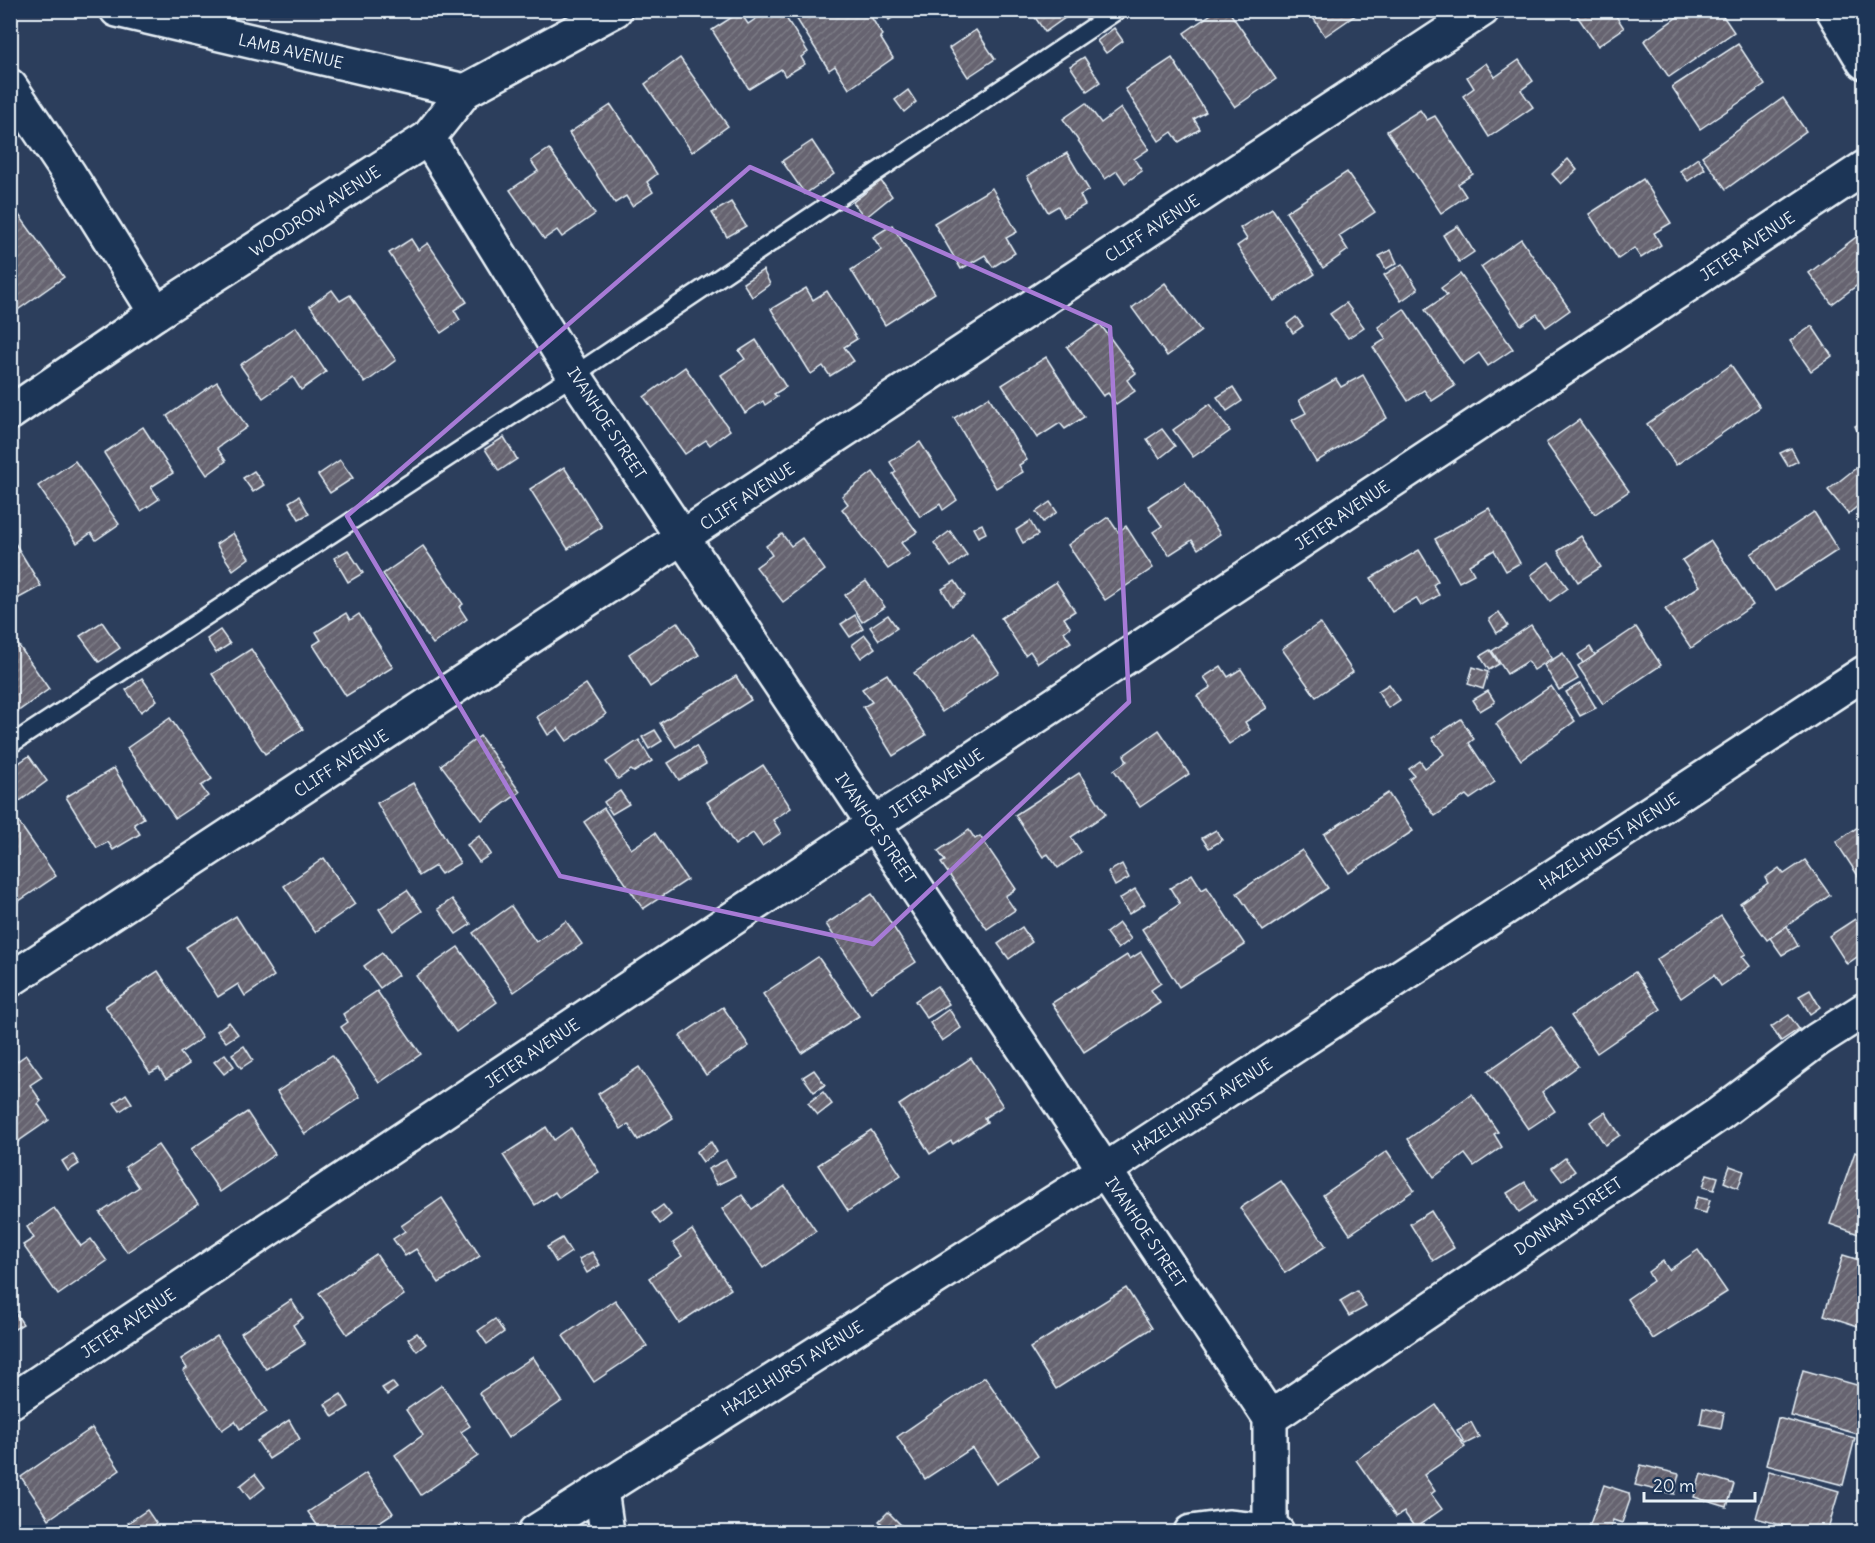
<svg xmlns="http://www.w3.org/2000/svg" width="1875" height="1543" viewBox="0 0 1875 1543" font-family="Delius,sans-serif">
	<defs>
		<pattern id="building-hatch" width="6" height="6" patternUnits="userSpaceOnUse" patternTransform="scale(1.5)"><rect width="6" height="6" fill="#666470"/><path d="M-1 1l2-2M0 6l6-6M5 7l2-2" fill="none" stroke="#7c7b85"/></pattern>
	</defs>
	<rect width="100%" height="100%" fill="#2c3e5c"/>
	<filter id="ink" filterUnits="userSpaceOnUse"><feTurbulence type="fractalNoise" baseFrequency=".0167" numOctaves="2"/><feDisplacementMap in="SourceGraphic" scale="12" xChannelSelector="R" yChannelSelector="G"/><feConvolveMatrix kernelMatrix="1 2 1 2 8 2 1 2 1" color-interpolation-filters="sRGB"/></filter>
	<g filter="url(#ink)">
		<g fill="url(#building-hatch)" stroke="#e8f1f8" stroke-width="1.5">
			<polygon points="769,10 781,10 808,52 801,57 805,64 785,76 781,69 749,89 712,30 740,12 748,24"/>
			<polygon points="791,10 867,10 882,35 880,37 893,58 849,89 835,66 829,70"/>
			<polygon points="883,10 904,10 889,20"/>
			<polygon points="1030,10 1066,10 1069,15 1045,32"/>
			<polygon points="1217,10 1228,10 1276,79 1235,107 1184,33"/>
			<polygon points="1308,10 1363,10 1325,36"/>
			<polygon points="1573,10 1612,10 1624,28 1598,46"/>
			<polygon points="1687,10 1719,10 1734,32 1669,77 1644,41"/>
			<polygon points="1114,28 1123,41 1106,53 1097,41"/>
			<polygon points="976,30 995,59 968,77 949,48"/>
			<polygon points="1738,44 1765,85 1700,129 1672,87"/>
			<polygon points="1084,57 1100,82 1087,91 1070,66"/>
			<polygon points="680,58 728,126 692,152 645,84"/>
			<polygon points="1172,58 1206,112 1194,119 1200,129 1179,142 1172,132 1159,141 1125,89"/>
			<polygon points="1519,60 1533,81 1521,90 1533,107 1489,137 1463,96 1474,88 1467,77 1486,63 1495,77"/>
			<polygon points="908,90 916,102 904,112 895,100"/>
			<polygon points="1783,98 1806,131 1726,189 1702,156"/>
			<polygon points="1086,103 1101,123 1121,108 1149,149 1134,159 1142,171 1125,183 1117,171 1105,179 1063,119"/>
			<polygon points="611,105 657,174 647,182 653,192 632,206 626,196 615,203 569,133"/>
			<polygon points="1420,110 1427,120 1435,116 1473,174 1458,184 1466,196 1441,213 1387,131"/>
			<polygon points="812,141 834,174 805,194 782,161"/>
			<polygon points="549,149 595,214 562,237 557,230 544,239 510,190 538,171 531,161"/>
			<polygon points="1067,153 1089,190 1080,195 1085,205 1064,217 1058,206 1048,212 1027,176"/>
			<polygon points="1698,158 1705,169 1688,181 1680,171"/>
			<polygon points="1568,159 1577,170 1561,184 1552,174"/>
			<polygon points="1347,172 1375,212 1339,236 1348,250 1323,268 1286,212"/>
			<polygon points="1643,179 1671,223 1654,233 1661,245 1641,258 1634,248 1618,259 1589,214"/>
			<polygon points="881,181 892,196 865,218 853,202"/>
			<polygon points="992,188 1017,232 1006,238 1015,253 993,267 985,255 961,269 934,223"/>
			<polygon points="731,202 746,226 727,237 712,213"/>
			<polygon points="1272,208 1315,274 1274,301 1237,246 1247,239 1240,228"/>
			<polygon points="16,211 64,277 12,314 10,311 10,215"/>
			<polygon points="892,225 935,293 885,325 851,270 882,250 873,237"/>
			<polygon points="1458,226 1474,252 1459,262 1443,235"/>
			<polygon points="1864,231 1864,280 1832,304 1809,273"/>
			<polygon points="411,239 418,250 428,243 467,302 454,310 460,320 441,333 389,253"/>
			<polygon points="1521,239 1570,310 1546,327 1537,314 1521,325 1481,267"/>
			<polygon points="1391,250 1397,263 1386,269 1379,256"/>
			<polygon points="1402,264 1418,289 1401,301 1384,275"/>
			<polygon points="763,270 770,284 752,297 743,283"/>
			<polygon points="1460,274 1513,349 1488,366 1479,353 1463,364 1425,310 1447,295 1441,288"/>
			<polygon points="1165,283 1201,331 1167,356 1132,308"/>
			<polygon points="806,288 813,300 827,291 857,339 844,347 854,361 830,376 823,366 811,374 771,309"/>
			<polygon points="332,290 340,301 350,295 396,360 365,383 310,306"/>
			<polygon points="1346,303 1364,327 1348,338 1330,314"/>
			<polygon points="1404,309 1455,386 1432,401 1424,390 1408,401 1373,347 1386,339 1378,327"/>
			<polygon points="1296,317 1303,326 1293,333 1287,324"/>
			<polygon points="1100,324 1136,373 1127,380 1135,391 1116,404 1108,393 1103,396 1067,347"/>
			<polygon points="1812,326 1832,356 1811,371 1790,341"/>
			<polygon points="296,327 326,372 301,390 293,377 263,398 240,365"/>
			<polygon points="756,340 786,387 774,394 777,397 765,405 763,401 745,413 721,375 745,359 739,351"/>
			<polygon points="1046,357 1084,417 1065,429 1060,423 1037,438 1002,385"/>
			<polygon points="1731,365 1760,407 1676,465 1647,424"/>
			<polygon points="685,367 730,430 710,445 706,440 685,454 644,397"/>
			<polygon points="1363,375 1387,418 1316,462 1292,420 1306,413 1299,400 1336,379 1341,387"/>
			<polygon points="217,382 247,427 217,448 226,461 207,475 167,416"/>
			<polygon points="1233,387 1242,401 1227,411 1217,397"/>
			<polygon points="989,397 1027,460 1019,465 1023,472 996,488 954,418"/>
			<polygon points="1210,404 1230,431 1193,457 1173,430"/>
			<polygon points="1579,420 1629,491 1595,514 1546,443"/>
			<polygon points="1864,421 1864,437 1861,439 1855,426"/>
			<polygon points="143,427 173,473 151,487 159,499 141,511 104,453"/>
			<polygon points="1162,429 1175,446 1160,458 1147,439"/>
			<polygon points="504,437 517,459 499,471 485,449"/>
			<polygon points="920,442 957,500 943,510 940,504 920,517 893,474 896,472 890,462"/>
			<polygon points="1791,448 1798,461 1788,466 1780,453"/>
			<polygon points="340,460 353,478 330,493 318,475"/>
			<polygon points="75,461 119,524 96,540 91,533 77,543 38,486"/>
			<polygon points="564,467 602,527 568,549 530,489"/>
			<polygon points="1856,468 1864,480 1864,501 1848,514 1828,490"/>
			<polygon points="254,471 264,485 253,492 243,478"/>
			<polygon points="873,472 917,532 901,543 910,554 888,569 842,509 848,504 842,496"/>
			<polygon points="1185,482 1220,534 1198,549 1192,540 1169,555 1153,532 1162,526 1148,506"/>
			<polygon points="299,496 309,514 299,519 289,502"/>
			<polygon points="1050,502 1057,512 1043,522 1036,512"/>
			<polygon points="1489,508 1520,563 1506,571 1494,550 1469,565 1474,574 1459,582 1435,539"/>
			<polygon points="1814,512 1838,550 1775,591 1751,554"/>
			<polygon points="1108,517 1118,532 1126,526 1153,568 1105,600 1068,545"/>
			<polygon points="1030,521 1038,535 1023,543 1016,530"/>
			<polygon points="982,524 986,533 978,537 973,528"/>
			<polygon points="950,531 967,555 951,567 934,543"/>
			<polygon points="233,533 249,558 233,570 216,544"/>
			<polygon points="782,534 791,546 802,538 825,570 783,602 756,567 772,555 766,546"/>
			<polygon points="10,535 41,586 10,603"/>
			<polygon points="1581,536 1601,567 1578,582 1558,551"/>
			<polygon points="1711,541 1753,605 1691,648 1665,609 1700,586 1682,560"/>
			<polygon points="423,546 463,604 459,607 467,619 433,644 383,574"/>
			<polygon points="348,550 363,573 348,582 334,558"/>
			<polygon points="1419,550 1438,581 1433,585 1439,595 1421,606 1416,598 1392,612 1371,578"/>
			<polygon points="1549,562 1568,588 1550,601 1531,575"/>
			<polygon points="866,581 885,607 862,622 845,595"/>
			<polygon points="955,581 965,596 952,606 942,589"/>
			<polygon points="1056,582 1075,611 1064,618 1070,627 1064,632 1071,642 1038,663 1030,651 1025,655 1001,618"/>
			<polygon points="1499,612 1508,626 1497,633 1489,619"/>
			<polygon points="346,613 350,620 359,614 393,667 346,696 313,645 321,640 316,632"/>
			<polygon points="855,615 863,629 850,637 841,624"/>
			<polygon points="888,615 897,628 879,640 870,627"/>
			<polygon points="102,622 120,648 99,662 80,636"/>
			<polygon points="677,622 699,655 650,687 629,654"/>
			<polygon points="1320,623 1353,672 1316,697 1282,649"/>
			<polygon points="1531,625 1552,658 1534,670 1528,661 1507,674 1492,651"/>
			<polygon points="1636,627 1661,665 1603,704 1578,666"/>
			<polygon points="220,630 230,644 216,653 207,639"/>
			<polygon points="973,633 999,672 942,712 914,673"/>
			<polygon points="865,635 875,648 861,658 852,645"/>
			<polygon points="17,643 49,689 10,717 10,647"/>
			<polygon points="1590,647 1595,655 1583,663 1578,655"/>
			<polygon points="251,649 303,729 265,754 212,674"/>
			<polygon points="1490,650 1499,664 1489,670 1480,656"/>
			<polygon points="1563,653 1578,679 1559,690 1544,665"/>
			<polygon points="1221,666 1228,677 1241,669 1267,708 1245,722 1250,730 1229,744 1197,696 1211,687 1204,677"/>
			<polygon points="1473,667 1488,672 1483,689 1468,684"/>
			<polygon points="887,674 926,735 893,756 863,707 872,702 862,689"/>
			<polygon points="736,676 751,700 676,747 660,723"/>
			<polygon points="142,678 157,700 141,712 126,690"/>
			<polygon points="1581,683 1596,708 1580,716 1566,692"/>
			<polygon points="586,684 606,714 567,741 558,728 548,735 537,717"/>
			<polygon points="1389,684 1400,700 1388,708 1378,691"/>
			<polygon points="1551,686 1575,721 1521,760 1496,724"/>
			<polygon points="1488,691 1495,702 1480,711 1473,700"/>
			<polygon points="170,718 212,779 201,786 208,796 175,818 127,748"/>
			<polygon points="1461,719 1474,739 1469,743 1495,782 1470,799 1466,795 1435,816 1409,779 1414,775 1409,769 1420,761 1425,768 1444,754 1432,738"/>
			<polygon points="655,730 662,741 649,749 642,737"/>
			<polygon points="1159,730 1189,774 1140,807 1114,770 1127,761 1124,755"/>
			<polygon points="480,736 520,792 482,820 441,765"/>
			<polygon points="639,740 652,761 634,772 631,770 618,779 606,762"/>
			<polygon points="696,746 706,764 679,780 668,763"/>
			<polygon points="29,756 47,781 17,803 10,794 10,769"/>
			<polygon points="763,765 791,808 773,820 781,833 762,846 753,833 735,845 707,802"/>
			<polygon points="114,768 144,818 134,824 140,834 113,850 108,842 97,848 66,797"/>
			<polygon points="1079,773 1106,814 1071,837 1081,852 1058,868 1048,854 1043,857 1015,815"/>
			<polygon points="413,783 460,863 441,874 435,866 419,876 377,803"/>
			<polygon points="620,791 629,804 612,814 604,802"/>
			<polygon points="1388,793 1413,831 1349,873 1324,834"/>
			<polygon points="604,808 631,849 655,833 687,880 643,909 584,822"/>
			<polygon points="15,817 56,876 10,907 10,820"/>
			<polygon points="1864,823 1864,885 1836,842"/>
			<polygon points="969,830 975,839 980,836 1016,889 1005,896 1015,910 987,929 941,863 945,861 938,851"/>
			<polygon points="1216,830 1222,840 1209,848 1202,838"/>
			<polygon points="479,836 491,854 479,862 467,845"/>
			<polygon points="1302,850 1328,888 1263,931 1237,893"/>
			<polygon points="324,858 355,904 315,932 284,886"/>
			<polygon points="1805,860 1830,895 1767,940 1740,903 1768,883 1765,878 1779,868 1784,874"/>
			<polygon points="1122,864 1129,878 1115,886 1108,872"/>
			<polygon points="1192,874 1202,890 1207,887 1245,945 1179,987 1142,929 1180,904 1170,888"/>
			<polygon points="1135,889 1145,904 1129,914 1119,899"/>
			<polygon points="407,890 422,911 393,931 379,909"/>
			<polygon points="872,894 916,962 871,992 826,924"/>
			<polygon points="452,899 471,924 456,934 438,909"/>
			<polygon points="511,906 536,942 566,921 582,944 514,992 473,933"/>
			<polygon points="236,916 274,976 245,996 238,984 218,997 186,947"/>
			<polygon points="1721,916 1746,954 1742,956 1750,966 1721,986 1714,975 1681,998 1656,960"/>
			<polygon points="1855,919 1864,935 1864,952 1847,964 1829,936"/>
			<polygon points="1119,923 1131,939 1118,949 1106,933"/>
			<polygon points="1787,926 1798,946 1782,955 1770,938"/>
			<polygon points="1022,927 1032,942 1009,959 998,944"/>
			<polygon points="458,947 497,1002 456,1032 416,976"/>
			<polygon points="1141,952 1161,983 1151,990 1160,1003 1084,1052 1052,1003 1127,955 1130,959"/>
			<polygon points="382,953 398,975 380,988 364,966"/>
			<polygon points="818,957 859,1016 802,1053 763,994"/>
			<polygon points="158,971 202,1038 180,1053 189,1064 166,1079 159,1068 150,1073 105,1006"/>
			<polygon points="1635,972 1661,1009 1597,1053 1571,1016"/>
			<polygon points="937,986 949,1004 927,1018 915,1001"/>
			<polygon points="1810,990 1820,1007 1810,1014 1799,996"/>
			<polygon points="377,991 421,1054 379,1083 341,1027 348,1022 343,1014"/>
			<polygon points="723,1007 749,1046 706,1075 680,1036"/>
			<polygon points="949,1009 961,1028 942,1041 930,1023"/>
			<polygon points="1789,1015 1799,1029 1781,1041 1771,1027"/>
			<polygon points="229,1022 238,1034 226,1042 217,1031"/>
			<polygon points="1551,1027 1578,1066 1542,1092 1555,1111 1528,1129 1488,1071"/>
			<polygon points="244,1046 253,1060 241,1068 232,1054"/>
			<polygon points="225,1054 234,1066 224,1074 214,1062"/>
			<polygon points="26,1055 42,1077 30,1085 41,1101 38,1104 49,1120 10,1147 10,1062 12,1065"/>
			<polygon points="332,1055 360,1097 305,1134 277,1092"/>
			<polygon points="971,1058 1003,1106 984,1118 987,1122 953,1144 951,1141 930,1154 899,1105"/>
			<polygon points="639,1067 673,1118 638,1140 628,1124 621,1129 598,1094"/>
			<polygon points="814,1070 825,1085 814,1092 803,1077"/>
			<polygon points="823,1092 832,1104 818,1115 808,1103"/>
			<polygon points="126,1094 132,1103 120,1111 114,1103"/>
			<polygon points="1472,1094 1498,1132 1494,1134 1502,1147 1474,1166 1465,1154 1434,1177 1408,1139"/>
			<polygon points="247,1112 275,1154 220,1192 191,1149"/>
			<polygon points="1605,1112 1620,1135 1605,1145 1590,1122"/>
			<polygon points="546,1127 554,1140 571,1128 599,1172 559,1198 555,1192 535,1205 503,1155"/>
			<polygon points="871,1130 901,1175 848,1211 818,1165"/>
			<polygon points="711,1142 717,1152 703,1162 696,1152"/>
			<polygon points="158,1145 198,1204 127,1252 100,1213 139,1187 125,1167"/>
			<polygon points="1387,1151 1414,1190 1350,1234 1323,1195"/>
			<polygon points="1855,1152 1864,1156 1864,1236 1830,1224"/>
			<polygon points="73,1154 79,1164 68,1171 62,1161"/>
			<polygon points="1565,1158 1575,1171 1562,1181 1552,1168"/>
			<polygon points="726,1160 735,1176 717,1185 708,1169"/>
			<polygon points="1730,1166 1744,1171 1738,1188 1724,1182"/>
			<polygon points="1707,1174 1718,1177 1714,1190 1703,1187"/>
			<polygon points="1281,1181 1326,1246 1285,1273 1240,1208"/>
			<polygon points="1525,1182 1536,1201 1519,1212 1507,1193"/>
			<polygon points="785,1186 816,1231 763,1268 722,1209 742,1195 752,1209"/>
			<polygon points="1697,1197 1710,1200 1706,1213 1693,1210"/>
			<polygon points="442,1198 480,1256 439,1283 416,1249 405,1256 393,1239 405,1231 401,1226"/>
			<polygon points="663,1205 671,1215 660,1224 652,1213"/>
			<polygon points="54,1208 81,1246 91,1239 107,1261 58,1295 23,1245 34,1238 27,1227"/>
			<polygon points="1431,1211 1454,1248 1433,1261 1410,1224"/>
			<polygon points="692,1230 731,1289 679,1323 649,1278 682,1256 673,1243"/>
			<polygon points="562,1238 571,1252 556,1262 547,1247"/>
			<polygon points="1859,1248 1864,1250 1864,1328 1824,1315 1843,1255 1856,1259"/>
			<polygon points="1698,1250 1727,1292 1653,1339 1627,1299 1653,1281 1648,1272 1663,1261 1669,1270"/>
			<polygon points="592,1252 600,1265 587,1273 579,1259"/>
			<polygon points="376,1254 404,1295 347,1334 319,1293"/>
			<polygon points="1126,1288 1152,1328 1056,1389 1030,1348"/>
			<polygon points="1357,1291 1366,1307 1349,1316 1340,1301"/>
			<polygon points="291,1300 303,1318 293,1325 305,1344 266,1369 241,1333"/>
			<polygon points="615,1300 647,1346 594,1382 563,1336"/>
			<polygon points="10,1305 23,1324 10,1332"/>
			<polygon points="495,1319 504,1332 487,1344 478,1331"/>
			<polygon points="417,1333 426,1344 417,1351 408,1339"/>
			<polygon points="217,1336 267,1412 240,1429 235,1421 222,1430 183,1371 187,1368 181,1359"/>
			<polygon points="533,1357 562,1401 508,1438 479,1393"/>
			<polygon points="1803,1370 1864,1387 1864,1411 1858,1434 1791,1416"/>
			<polygon points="985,1377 1038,1456 996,1484 972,1448 925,1479 897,1437"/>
			<polygon points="392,1382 397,1388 387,1395 382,1388"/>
			<polygon points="442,1385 470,1426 461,1432 478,1456 421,1495 395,1455 423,1435 406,1410"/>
			<polygon points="341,1394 349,1407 333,1417 325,1404"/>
			<polygon points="1436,1405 1465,1447 1424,1475 1435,1491 1431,1494 1442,1509 1415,1528 1404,1512 1396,1517 1356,1460"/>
			<polygon points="1703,1408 1724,1413 1721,1428 1700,1424"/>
			<polygon points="1778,1418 1855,1438 1843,1485 1766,1465"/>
			<polygon points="289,1420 300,1439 269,1459 257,1441"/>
			<polygon points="1471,1422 1479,1437 1465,1444 1457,1430"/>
			<polygon points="92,1428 120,1470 49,1519 21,1477"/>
			<polygon points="1641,1465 1679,1474 1674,1494 1635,1485"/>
			<polygon points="1769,1471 1839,1491 1827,1532 1807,1532 1756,1518"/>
			<polygon points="366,1473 393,1513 364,1532 322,1532 308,1512"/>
			<polygon points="255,1474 265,1487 250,1499 240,1486"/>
			<polygon points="1701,1474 1734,1484 1727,1507 1694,1497"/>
			<polygon points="1604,1485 1629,1493 1630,1500 1622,1523 1613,1520 1609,1532 1589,1527"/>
			<polygon points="147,1510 156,1523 143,1532 135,1532 128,1523"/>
			<polygon points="888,1512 903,1527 897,1532 890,1532 879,1521"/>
		</g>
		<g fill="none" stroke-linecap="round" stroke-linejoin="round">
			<defs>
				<polyline id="service" points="10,745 574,375 1118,10"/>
				<g id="minor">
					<polyline points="117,10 465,91"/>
					<polyline points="10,86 69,174 156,313"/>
					<polyline points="428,138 574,375 1270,1418 1270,1531"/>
					<polyline points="10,413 156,313 428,138 465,91 615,10"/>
					<polyline points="10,980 1482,10"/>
					<polyline points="10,1402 874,824 1864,168"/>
					<polyline points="1270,1418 1719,1114 1817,1040 1864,1010"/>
					<polyline points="601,1490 607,1532"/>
					<polyline points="535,1532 1105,1170 1864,673"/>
					<polyline points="1191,1532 1228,1527 1277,1532"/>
				</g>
				<polyline id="tertiary" points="1833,10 1864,62"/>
			</defs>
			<use href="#service" stroke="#e8f1f8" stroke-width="21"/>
			<use href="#minor" stroke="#e8f1f8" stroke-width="38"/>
			<use href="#tertiary" stroke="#e8f1f8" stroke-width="38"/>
			<use href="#service" stroke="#1d3557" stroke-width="16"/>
			<use href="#minor" stroke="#1d3557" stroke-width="33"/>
			<use href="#tertiary" stroke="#1d3557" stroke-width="33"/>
		</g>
	</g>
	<path fill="none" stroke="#a77bd6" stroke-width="4.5" stroke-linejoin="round" d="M 750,167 L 1110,327 L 1129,702 L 873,944 L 560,876 L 347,516 Z"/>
	<g text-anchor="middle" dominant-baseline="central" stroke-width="5" stroke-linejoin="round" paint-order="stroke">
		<g font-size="16" fill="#e8f1f8" stroke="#1d3557">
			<text transform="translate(291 51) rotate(13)">LAMB AVENUE</text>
			<text transform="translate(315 211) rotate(-33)">WOODROW AVENUE</text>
			<text transform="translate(1152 228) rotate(-33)">CLIFF AVENUE</text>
			<text transform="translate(1747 246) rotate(-34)">JETER AVENUE</text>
			<text transform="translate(607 423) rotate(57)">IVANHOE STREET</text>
			<text transform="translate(747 496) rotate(-33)">CLIFF AVENUE</text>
			<text transform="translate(1342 515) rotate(-34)">JETER AVENUE</text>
			<text transform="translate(341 763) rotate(-33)">CLIFF AVENUE</text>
			<text transform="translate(936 783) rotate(-34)">JETER AVENUE</text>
			<text transform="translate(876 828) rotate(56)">IVANHOE STREET</text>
			<text transform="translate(1609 841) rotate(-33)">HAZELHURST AVENUE</text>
			<text transform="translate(532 1053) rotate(-34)">JETER AVENUE</text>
			<text transform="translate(1202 1106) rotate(-33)">HAZELHURST AVENUE</text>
			<text transform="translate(1568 1216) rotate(-34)">DONNAN STREET</text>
			<text transform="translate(1146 1232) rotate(56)">IVANHOE STREET</text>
			<text transform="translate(128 1323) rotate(-34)">JETER AVENUE</text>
			<text transform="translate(792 1368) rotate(-32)">HAZELHURST AVENUE</text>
		</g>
	</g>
	<rect width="1875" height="1543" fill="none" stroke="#1d3557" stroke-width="36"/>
	<rect x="18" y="18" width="1839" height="1507" fill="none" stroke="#e8f1f8" stroke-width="2" filter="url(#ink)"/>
	<path d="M1644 1492v9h111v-9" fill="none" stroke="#e8f1f8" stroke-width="3"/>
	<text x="1653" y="1492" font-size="18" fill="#e8f1f8" stroke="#1d3557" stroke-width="4.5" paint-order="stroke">20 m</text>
</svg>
